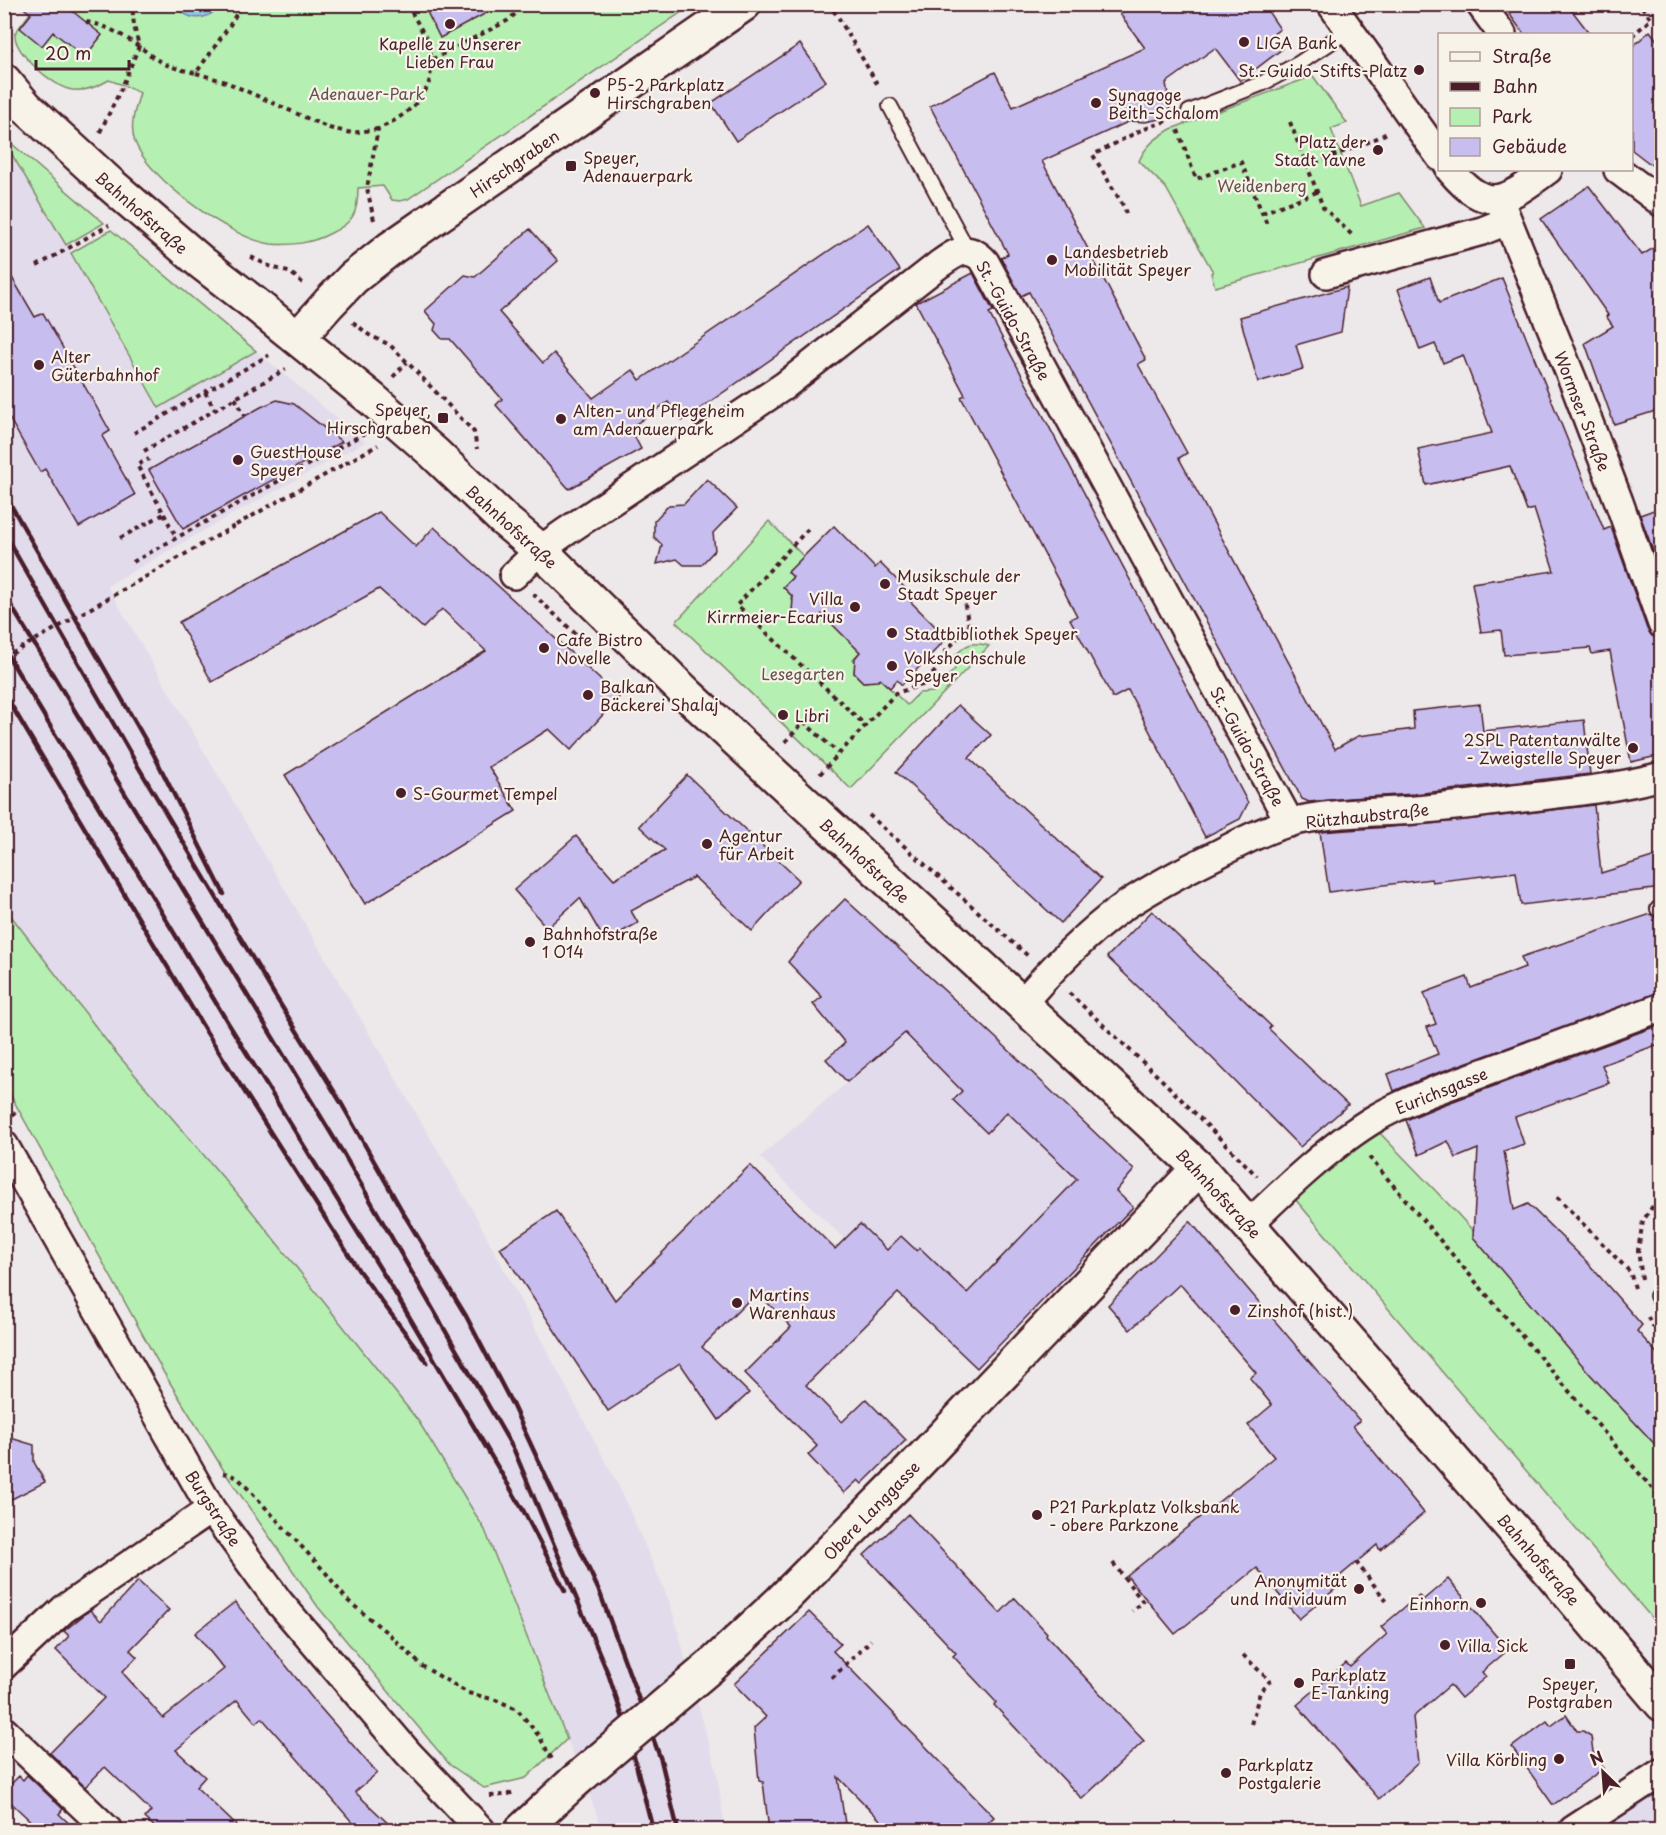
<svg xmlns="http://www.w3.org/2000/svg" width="1666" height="1835" viewBox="0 0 1666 1835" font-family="'Playpen Sans',sans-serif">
	<rect width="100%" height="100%" fill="#ede8e9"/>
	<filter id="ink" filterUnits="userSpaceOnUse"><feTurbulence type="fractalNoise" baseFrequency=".0167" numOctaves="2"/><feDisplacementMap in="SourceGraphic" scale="12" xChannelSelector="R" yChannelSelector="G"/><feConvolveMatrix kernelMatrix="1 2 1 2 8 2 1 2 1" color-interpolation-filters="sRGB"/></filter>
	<g filter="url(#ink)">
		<g fill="#e2dbeb">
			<polygon points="4,143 71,253 159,408 256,351 365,442 224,519 107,586 472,1209 620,1489 670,1603 717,1773 725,1830 603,1830 485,1530 419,1422 250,1209 112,1048 5,908"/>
			<polygon points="905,1033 990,1033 1134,1170 1116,1190 1133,1207 977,1368 760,1157"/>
			<polygon points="1661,1772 1661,1830 1573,1830"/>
		</g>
		<g fill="#b6efb2" stroke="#80876e" stroke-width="1.5">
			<path d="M 37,4 L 692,5 L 408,199 L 400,201 L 392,200 L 383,186 L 358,188 C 358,214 353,223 329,234 C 312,243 290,246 271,244 C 232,239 149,180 135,142 C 129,126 135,109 140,93 L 123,85 L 109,80 C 97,87 82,93 68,89 C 51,84 13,52 15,33 Z"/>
			<path d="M 1313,76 L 1347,123 L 1331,129 L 1361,206 L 1399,193 L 1425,228 L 1215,287 L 1211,273 L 1213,272 L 1166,188 L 1139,161 C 1146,145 1156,138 1171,129 Z"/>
			<polygon points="4,138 5,138 104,223 66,245 5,143"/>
			<polygon points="111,230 256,351 159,408 71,253"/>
			<path d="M 769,521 L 804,557 L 788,572 L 793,577 L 783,587 L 793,597 L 791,599 L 796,604 L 792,609 L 792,613 L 801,622 L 815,622 L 822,614 L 860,652 L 853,659 L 858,665 L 854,670 L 854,673 L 863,682 L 867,682 L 873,676 L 878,681 L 880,679 L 907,705 L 919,693 L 933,692 L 955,669 L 954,657 C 966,644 971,641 989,646 L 851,789 L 676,622 Z"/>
			<polygon points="5,908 112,1048 250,1209 419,1422 485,1530 567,1739 526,1778 484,1788 450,1765 318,1607 226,1474 164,1373 5,1085"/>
			<polygon points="1376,1129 1455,1211 1661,1437 1661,1629 1295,1199"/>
		</g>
		<path fill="#8ec8ed" stroke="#73849f" stroke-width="1.5" d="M 175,5 L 222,5 C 207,21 189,23 175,5 Z"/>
		<g fill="#c7bdef" stroke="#4a1f2b" stroke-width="1.5">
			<polygon points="19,4 76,4 71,10 102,35 85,57 53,32 42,46 20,28 31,14"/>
			<polygon points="423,4 503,4 440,38"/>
			<polygon points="1133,4 1263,4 1280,29 1272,35 1282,49 1240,81 1215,48 1166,83 1170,107 1167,114 1160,119 1145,122 1130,121 1042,161 1146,360 1138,364 1187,453 1179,458 1335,749 1358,736 1414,729 1413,711 1480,704 1483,731 1584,720 1590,774 1414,794 1350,798 1309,802 1302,799 1029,292 1021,296 1001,258 1008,254 930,106 995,72 1013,107 1145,48 1120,14"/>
			<polygon points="1502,4 1567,4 1590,34 1524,34"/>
			<polygon points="1650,31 1662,47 1662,173 1632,150 1632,47"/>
			<polygon points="800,44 826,81 736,141 711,103"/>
			<polygon points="1589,186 1642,255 1662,243 1662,409 1614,424 1585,343 1613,326 1606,316 1608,315 1541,219"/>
			<polygon points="868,224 900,270 682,421 668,402 630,428 641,449 569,489 496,405 502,399 450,339 442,339 434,330 436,324 425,311 465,275 475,277 530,229 558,261 499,312 543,363 554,353 593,398 633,370 640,380"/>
			<polygon points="4,264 35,317 43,313 110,431 102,436 135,495 79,527 45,469 40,472 4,409"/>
			<polygon points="973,273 993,311 989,313 1248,803 1240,819 1205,837 1128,690 1113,698 1070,619 1077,616 961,397 965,395 916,303"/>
			<polygon points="1430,277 1439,303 1502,278 1604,530 1611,527 1647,629 1652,636 1662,639 1662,755 1631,762 1610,651 1592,654 1590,648 1504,655 1501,630 1481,632 1472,583 1554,571 1534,509 1527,511 1510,466 1426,485 1418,449 1492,433 1463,355 1443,363 1435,344 1420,350 1398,289"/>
			<polygon points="1347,287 1341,332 1296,345 1303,369 1258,382 1240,317"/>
			<polygon points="277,400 294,404 342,442 183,529 149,470 261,407"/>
			<polygon points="707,479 737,508 713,533 715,550 701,565 684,565 677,559 657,564 662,545 654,537 654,521 669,505 684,504"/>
			<polygon points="1662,507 1662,575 1640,515"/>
			<polygon points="379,512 416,547 434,527 619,697 571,750 549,729 489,767 516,811 365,904 285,775 486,651 442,609 423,628 379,589 212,682 179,622"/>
			<polygon points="834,526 875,568 880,563 910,593 906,597 947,638 902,685 897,680 890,688 880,679 878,681 863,682 854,673 855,658 860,652 822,614 814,623 801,622 792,613 793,597 783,587 793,577 788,572"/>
			<polygon points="958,705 991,735 969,758 1101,879 1061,923 896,772"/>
			<polygon points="687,775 799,880 752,931 694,877 631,911 638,923 605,941 580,898 547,928 514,890 576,836 614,879 665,850 639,826"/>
			<polygon points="1594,805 1601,873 1662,854 1662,888 1521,905 1516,872 1432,882 1431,879 1329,892 1320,832 1430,824"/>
			<polygon points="845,899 996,1038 1134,1170 1116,1191 1133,1207 977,1368 898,1293 806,1385 842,1422 866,1399 906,1440 862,1484 858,1480 844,1493 808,1455 817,1446 745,1373 791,1327 757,1292 702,1347 749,1393 719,1420 680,1363 608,1411 500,1248 556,1211 615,1300 750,1165 835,1249 860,1224 887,1250 901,1236 917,1251 920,1248 967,1293 1077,1179 1007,1112 987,1133 953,1100 962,1091 905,1033 847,1082 826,1059 845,1043 813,1004 822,997 788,962 813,931"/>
			<polygon points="1152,911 1271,1026 1269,1029 1348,1105 1300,1147 1211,1057 1107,957"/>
			<polygon points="1651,914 1655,917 1662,917 1662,992 1429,1076 1394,1091 1388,1074 1438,1054 1427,1027 1436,1024 1424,993 1467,977 1471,988 1525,967 1521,957"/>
			<polygon points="1662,1024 1662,1043 1602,1065 1609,1083 1515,1117 1524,1144 1504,1151 1514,1210 1528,1204 1587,1262 1642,1325 1637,1331 1662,1359 1662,1452 1589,1373 1473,1237 1478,1149 1456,1158 1448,1141 1419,1155 1406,1120 1440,1106"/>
			<polygon points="1190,1221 1360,1421 1353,1426 1424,1513 1380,1550 1377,1545 1334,1581 1339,1586 1299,1619 1257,1568 1175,1634 1127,1576 1274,1457 1248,1425 1272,1405 1250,1378 1256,1373 1180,1284 1130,1330 1108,1305"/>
			<polygon points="4,1436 34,1445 34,1462 45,1482 4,1503"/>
			<polygon points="908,1514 1000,1613 1015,1598 1047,1633 1046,1635 1144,1741 1082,1799 994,1705 996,1702 953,1656 956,1653 864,1555"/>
			<polygon points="1448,1579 1508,1650 1482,1672 1486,1677 1461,1698 1450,1685 1413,1717 1418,1763 1379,1799 1297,1705 1346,1663 1350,1667 1387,1634 1381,1627 1419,1595 1423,1600"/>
			<polygon points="138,1581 169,1610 130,1650 137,1657 122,1672 163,1718 224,1669 195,1633 235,1602 317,1704 377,1773 355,1792 395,1830 359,1830 262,1718 256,1723 237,1700 176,1750 205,1777 196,1787 241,1830 158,1830 145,1818 151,1811 105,1767 85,1787 50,1753 104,1698 56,1650 69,1636 64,1631 90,1610 101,1621"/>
			<polygon points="809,1612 841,1644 833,1651 994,1817 980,1830 890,1830 838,1777 846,1830 769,1830 763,1782 759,1781 754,1728 766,1717 734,1684"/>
			<polygon points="1566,1715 1577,1731 1583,1731 1591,1736 1593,1752 1604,1768 1553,1805 1512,1747 1547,1721 1551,1726"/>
			<polygon points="27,1775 63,1809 59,1814 76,1830 40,1830 4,1796 4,1791 19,1776 23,1780"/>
		</g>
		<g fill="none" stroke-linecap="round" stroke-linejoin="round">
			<defs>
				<g id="lane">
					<polyline points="890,106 968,251"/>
					<polyline points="1189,112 1263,83 1298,64 1349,30"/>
					<polyline points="1658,909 1662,908"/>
					<polyline points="1657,1296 1662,1296"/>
				</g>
				<g id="street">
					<polyline points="1331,4 1440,157"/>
					<polyline points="1480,4 1502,34"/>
					<path d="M 1450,170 C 1489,217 1507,199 1548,170"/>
					<polyline points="1618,170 1662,203"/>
					<polyline points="1499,199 1575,386 1619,502 1662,624"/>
					<polyline points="1326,274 1482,231 1507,221"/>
					<path d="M 514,575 L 540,550 L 564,533 L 784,386 L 937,266 C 954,254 967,242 985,262 L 1290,823"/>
					<path d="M 1022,1004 C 1048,972 1089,931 1123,907 C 1153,887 1185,870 1218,854 C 1241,842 1264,830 1288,823 C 1327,812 1374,813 1415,810 C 1451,807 1487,802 1523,798 C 1569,793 1616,788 1662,776"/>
					<polyline points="4,1145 211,1509 279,1602 408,1753 481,1830"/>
					<path d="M 1249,1224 C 1286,1188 1332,1144 1376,1118 C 1395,1107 1414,1099 1434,1091 L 1662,1007"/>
					<polyline points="4,1665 64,1609 211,1509"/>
					<polyline points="4,1731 108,1830"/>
					<polyline points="1573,1830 1662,1772"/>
				</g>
				<g id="secondary">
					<polyline points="4,81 26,107 110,184 202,263 255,304 372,399 434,453 504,520 540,550 689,696 1199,1168 1548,1569 1662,1704"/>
					<polyline points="298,338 329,303 353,278 391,248 744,4"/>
					<polyline points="711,1666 780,1602 911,1470 1199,1168"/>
					<polyline points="522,1830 575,1781"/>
				</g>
			</defs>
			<use href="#lane" stroke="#4a1f2b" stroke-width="18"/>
			<use href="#street" stroke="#4a1f2b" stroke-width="32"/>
			<use href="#secondary" stroke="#4a1f2b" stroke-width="38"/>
			<g stroke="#4a1f2b" stroke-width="4" stroke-dasharray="4.5 4.5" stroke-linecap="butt">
				<polyline points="407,4 426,38 431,60 507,21 527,4"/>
				<polyline points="827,4 837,15 879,87"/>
				<path d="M 86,22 C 103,24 123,35 137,45 C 144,49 149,55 156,59 C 168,67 182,70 196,73 L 230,25 L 242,4"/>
				<polyline points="1632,36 1651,19 1640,4"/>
				<polyline points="4,39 12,51"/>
				<polyline points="196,73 226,82 329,128 352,133 378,129"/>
				<polyline points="1290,122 1323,207 1352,235 1353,238"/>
				<polyline points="1178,130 1196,179 1241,162 1268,227"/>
				<polyline points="100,132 123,85 139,46 134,26 132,4"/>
				<polyline points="1307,166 1371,141 1387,133"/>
				<polyline points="1262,213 1317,192"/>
				<polyline points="1126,214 1124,207 1093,155 1139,131 1169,120"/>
				<path d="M 374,220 L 367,188 L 378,129 C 398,120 419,106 428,85 C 431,78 431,68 431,60"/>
				<polyline points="251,257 269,266 291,273 305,285"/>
				<polyline points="37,266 109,225"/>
				<polyline points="353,322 369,335 390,345 407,362 474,432 477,449"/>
				<polyline points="393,377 407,362"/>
				<polyline points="205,392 215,410"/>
				<polyline points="235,398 245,416"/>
				<polyline points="134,433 269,355"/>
				<polyline points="144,451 286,369"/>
				<polyline points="164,514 176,537"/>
				<polyline points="236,525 378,445"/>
				<polyline points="808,529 737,605 865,725"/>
				<polyline points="120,538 164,514 137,465 149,459"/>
				<polyline points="133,562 365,433"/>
				<polyline points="533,594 582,640"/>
				<polyline points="785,742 804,722 838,753"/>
				<polyline points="820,774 896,693 922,685 946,660 945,652 969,626 964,601"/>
				<polyline points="869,815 1028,956"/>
				<polyline points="1069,993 1164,1082 1257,1176"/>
				<polyline points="4,1096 17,1119"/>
				<polyline points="1369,1157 1662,1500"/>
				<polyline points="1557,1197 1630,1272 1635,1288"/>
				<polyline points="1642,1279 1638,1250 1643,1221 1656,1201"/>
				<polyline points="1648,1317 1651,1324 1662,1335"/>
				<polyline points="223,1473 229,1474 239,1479 326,1573 347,1600 390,1635 422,1666 468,1693 496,1700 517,1709 539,1736 553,1761"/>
				<polyline points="1356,1562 1388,1603"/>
				<polyline points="1113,1563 1143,1602 1132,1611"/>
				<polyline points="1243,1655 1270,1681 1260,1692 1250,1728"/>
				<polyline points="832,1678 871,1640"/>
				<polyline points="490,1796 504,1795 515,1792"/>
			</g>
			<use href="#lane" stroke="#f7f3e8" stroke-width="14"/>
			<use href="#street" stroke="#f7f3e8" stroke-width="27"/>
			<use href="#secondary" stroke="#f7f3e8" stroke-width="33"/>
			<g stroke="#4a1f2b" stroke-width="4.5">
				<polyline points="4,493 154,755 224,894"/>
				<polyline points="4,533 136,763 274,994 340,1101 405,1216 466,1316 512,1404 600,1593 661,1760 678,1830"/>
				<polyline points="4,594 343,1153 514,1450 609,1676 627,1730 653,1830"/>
				<polyline points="4,649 228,1023 394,1291 523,1510 565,1591"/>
				<polyline points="4,693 207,1033 359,1271 427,1362"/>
			</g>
			<defs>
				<polyline id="secondary-bridge" points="575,1781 711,1666"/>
			</defs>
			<use href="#secondary-bridge" stroke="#4a1f2b" stroke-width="38" stroke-linecap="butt"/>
			<polyline stroke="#4a1f2b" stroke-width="4" stroke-dasharray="4.5 4.5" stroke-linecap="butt" points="4,658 236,525"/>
			<use href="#secondary-bridge" stroke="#f7f3e8" stroke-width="33"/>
		</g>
	</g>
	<g fill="#4a1f2b" stroke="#f7f3e8" stroke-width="2">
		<circle cx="450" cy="24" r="6"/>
		<circle cx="1244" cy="42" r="6"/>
		<circle cx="1419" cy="70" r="6"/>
		<circle cx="595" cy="93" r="6"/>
		<circle cx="1096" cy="103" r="6"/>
		<circle cx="1378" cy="150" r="6"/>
		<rect x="565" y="160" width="12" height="12" rx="3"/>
		<circle cx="1052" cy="260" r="6"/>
		<circle cx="39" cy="365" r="6"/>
		<rect x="437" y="412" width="12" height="12" rx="3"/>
		<circle cx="561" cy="419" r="6"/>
		<circle cx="238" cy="460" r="6"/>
		<circle cx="885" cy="584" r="6"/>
		<circle cx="855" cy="607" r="6"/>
		<circle cx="892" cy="633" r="6"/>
		<circle cx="544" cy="648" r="6"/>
		<circle cx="892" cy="666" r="6"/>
		<circle cx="588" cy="695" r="6"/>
		<circle cx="783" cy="715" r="6"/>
		<circle cx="1633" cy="748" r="6"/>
		<circle cx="401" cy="793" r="6"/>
		<circle cx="707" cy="844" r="6"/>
		<circle cx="530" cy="942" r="6"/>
		<circle cx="737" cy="1303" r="6"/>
		<circle cx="1235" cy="1310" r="6"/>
		<circle cx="1037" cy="1515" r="6"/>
		<circle cx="1359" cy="1589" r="6"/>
		<circle cx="1481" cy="1603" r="6"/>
		<circle cx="1445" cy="1645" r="6"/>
		<rect x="1564" y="1658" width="12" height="12" rx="3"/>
		<circle cx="1299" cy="1683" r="6"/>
		<circle cx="1559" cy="1759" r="6"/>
		<circle cx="1226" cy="1773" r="6"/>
	</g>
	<g text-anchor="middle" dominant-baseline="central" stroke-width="4.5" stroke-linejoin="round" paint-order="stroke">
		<g font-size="16" fill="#4a1f2b" stroke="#f7f3e8" text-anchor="start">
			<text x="1256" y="42">LIGA Bank</text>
			<text x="450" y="43" text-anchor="middle">Kapelle zu Unserer<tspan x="450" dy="18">Lieben Frau</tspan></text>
			<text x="1407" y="70" text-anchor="end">St.-Guido-Stifts-Platz</text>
			<text x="607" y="84">P5-2 Parkplatz<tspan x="607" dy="18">Hirschgraben</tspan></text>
			<text x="1108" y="94">Synagoge<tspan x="1108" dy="18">Beith-Schalom</tspan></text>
			<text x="1366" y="141" text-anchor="end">Platz der<tspan x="1366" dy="18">Stadt Yavne</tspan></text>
			<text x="583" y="157">Speyer,<tspan x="583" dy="18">Adenauerpark</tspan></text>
			<text x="1064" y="251">Landesbetrieb<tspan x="1064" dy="18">Mobilität Speyer</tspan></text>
			<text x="51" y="356">Alter<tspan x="51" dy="18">Güterbahnhof</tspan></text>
			<text x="431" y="409" text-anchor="end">Speyer,<tspan x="431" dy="18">Hirschgraben</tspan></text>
			<text x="573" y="410">Alten- und Pflegeheim<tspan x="573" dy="18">am Adenauerpark</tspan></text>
			<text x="250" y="451">GuestHouse<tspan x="250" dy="18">Speyer</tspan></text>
			<text x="897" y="575">Musikschule der<tspan x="897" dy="18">Stadt Speyer</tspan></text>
			<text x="843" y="598" text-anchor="end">Villa<tspan x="843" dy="18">Kirrmeier-Ecarius</tspan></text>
			<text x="904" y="633">Stadtbibliothek Speyer</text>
			<text x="556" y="639">Cafe Bistro<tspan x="556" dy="18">Novelle</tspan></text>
			<text x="904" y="657">Volkshochschule<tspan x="904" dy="18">Speyer</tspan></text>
			<text x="600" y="686">Balkan<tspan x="600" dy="18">Bäckerei Shalaj</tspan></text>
			<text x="795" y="715">Libri</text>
			<text x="1621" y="739" text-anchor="end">2SPL Patentanwälte<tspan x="1621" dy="18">- Zweigstelle Speyer</tspan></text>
			<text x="413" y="793">S-Gourmet Tempel</text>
			<text x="719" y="835">Agentur<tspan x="719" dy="18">für Arbeit</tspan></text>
			<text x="542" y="933">Bahnhofstraße<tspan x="542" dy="18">1 O14</tspan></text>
			<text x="749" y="1294">Martins<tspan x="749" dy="18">Warenhaus</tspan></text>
			<text x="1247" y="1310">Zinshof (hist.)</text>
			<text x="1049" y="1506">P21 Parkplatz Volksbank<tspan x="1049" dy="18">- obere Parkzone</tspan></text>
			<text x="1347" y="1580" text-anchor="end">Anonymität<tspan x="1347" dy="18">und Individuum</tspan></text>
			<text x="1469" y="1603" text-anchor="end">Einhorn</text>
			<text x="1457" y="1645">Villa Sick</text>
			<text x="1311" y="1674">Parkplatz<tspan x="1311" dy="18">E-Tanking</tspan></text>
			<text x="1570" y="1683" text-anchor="middle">Speyer,<tspan x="1570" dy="18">Postgraben</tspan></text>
			<text x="1547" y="1759" text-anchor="end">Villa Körbling</text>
			<text x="1238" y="1764">Parkplatz<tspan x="1238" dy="18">Postgalerie</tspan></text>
		</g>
		<g font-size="16" fill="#65534d" stroke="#f7f3e8">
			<text x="367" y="93">Adenauer-Park</text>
			<text x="1262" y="185">Weidenberg</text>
			<text x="803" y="673">Lesegarten</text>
		</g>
		<g font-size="16" fill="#4a1f2b" stroke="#f7f3e8">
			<text transform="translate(514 163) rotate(-35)">Hirschgraben</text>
			<text transform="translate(142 212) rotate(41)">Bahnhofstraße</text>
			<text transform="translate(1014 320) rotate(61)">St.-Guido-Straße</text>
			<text transform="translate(1583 411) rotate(69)">Wormser Straße</text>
			<text transform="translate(512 526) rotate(42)">Bahnhofstraße</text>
			<text transform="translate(1248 746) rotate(61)">St.-Guido-Straße</text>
			<text transform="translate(1367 815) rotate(-6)">Rützhaubstraße</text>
			<text transform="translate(865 860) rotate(43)">Bahnhofstraße</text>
			<text transform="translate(1441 1090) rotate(-22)">Eurichsgasse</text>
			<text transform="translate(1219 1193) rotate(47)">Bahnhofstraße</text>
			<text transform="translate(214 1508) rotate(57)">Burgstraße</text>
			<text transform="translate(871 1510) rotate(-46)">Obere Langgasse</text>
			<text transform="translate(1539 1559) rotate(49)">Bahnhofstraße</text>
		</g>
	</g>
	<rect width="1666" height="1835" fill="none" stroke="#f7f3e8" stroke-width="24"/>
	<rect x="12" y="12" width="1642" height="1811" fill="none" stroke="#4a1f2b" stroke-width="2" filter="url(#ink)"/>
	<rect x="1438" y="33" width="195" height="138" fill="#f7f3e8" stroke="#b29e9c" stroke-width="1.5"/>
	<rect x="1450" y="52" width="30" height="9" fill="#f7f3e8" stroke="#b29e9c" stroke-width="1.5"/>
	<text x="1492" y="63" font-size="18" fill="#4a1f2b">Straße</text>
	<rect x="1450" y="82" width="30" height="9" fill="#4a1f2b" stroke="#b29e9c" stroke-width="1.5"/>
	<text x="1492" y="93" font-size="18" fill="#4a1f2b">Bahn</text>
	<rect x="1450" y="108" width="30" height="18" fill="#b6efb2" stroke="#b29e9c" stroke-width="1.5"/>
	<text x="1492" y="123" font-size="18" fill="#4a1f2b">Park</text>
	<rect x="1450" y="138" width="30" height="18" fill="#c7bdef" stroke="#b29e9c" stroke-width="1.5"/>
	<text x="1492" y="153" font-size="18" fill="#4a1f2b">Gebäude</text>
	<g transform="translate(1603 1772) rotate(335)" stroke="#f7f3e8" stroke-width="4.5" paint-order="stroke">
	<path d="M0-4.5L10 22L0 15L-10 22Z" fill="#4a1f2b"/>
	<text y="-9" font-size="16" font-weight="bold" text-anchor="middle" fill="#4a1f2b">N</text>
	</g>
	<path d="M36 60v9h93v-9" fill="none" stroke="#4a1f2b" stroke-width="3"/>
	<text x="45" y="60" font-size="18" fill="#4a1f2b" stroke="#f7f3e8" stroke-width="4.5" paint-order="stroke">20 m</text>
</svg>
